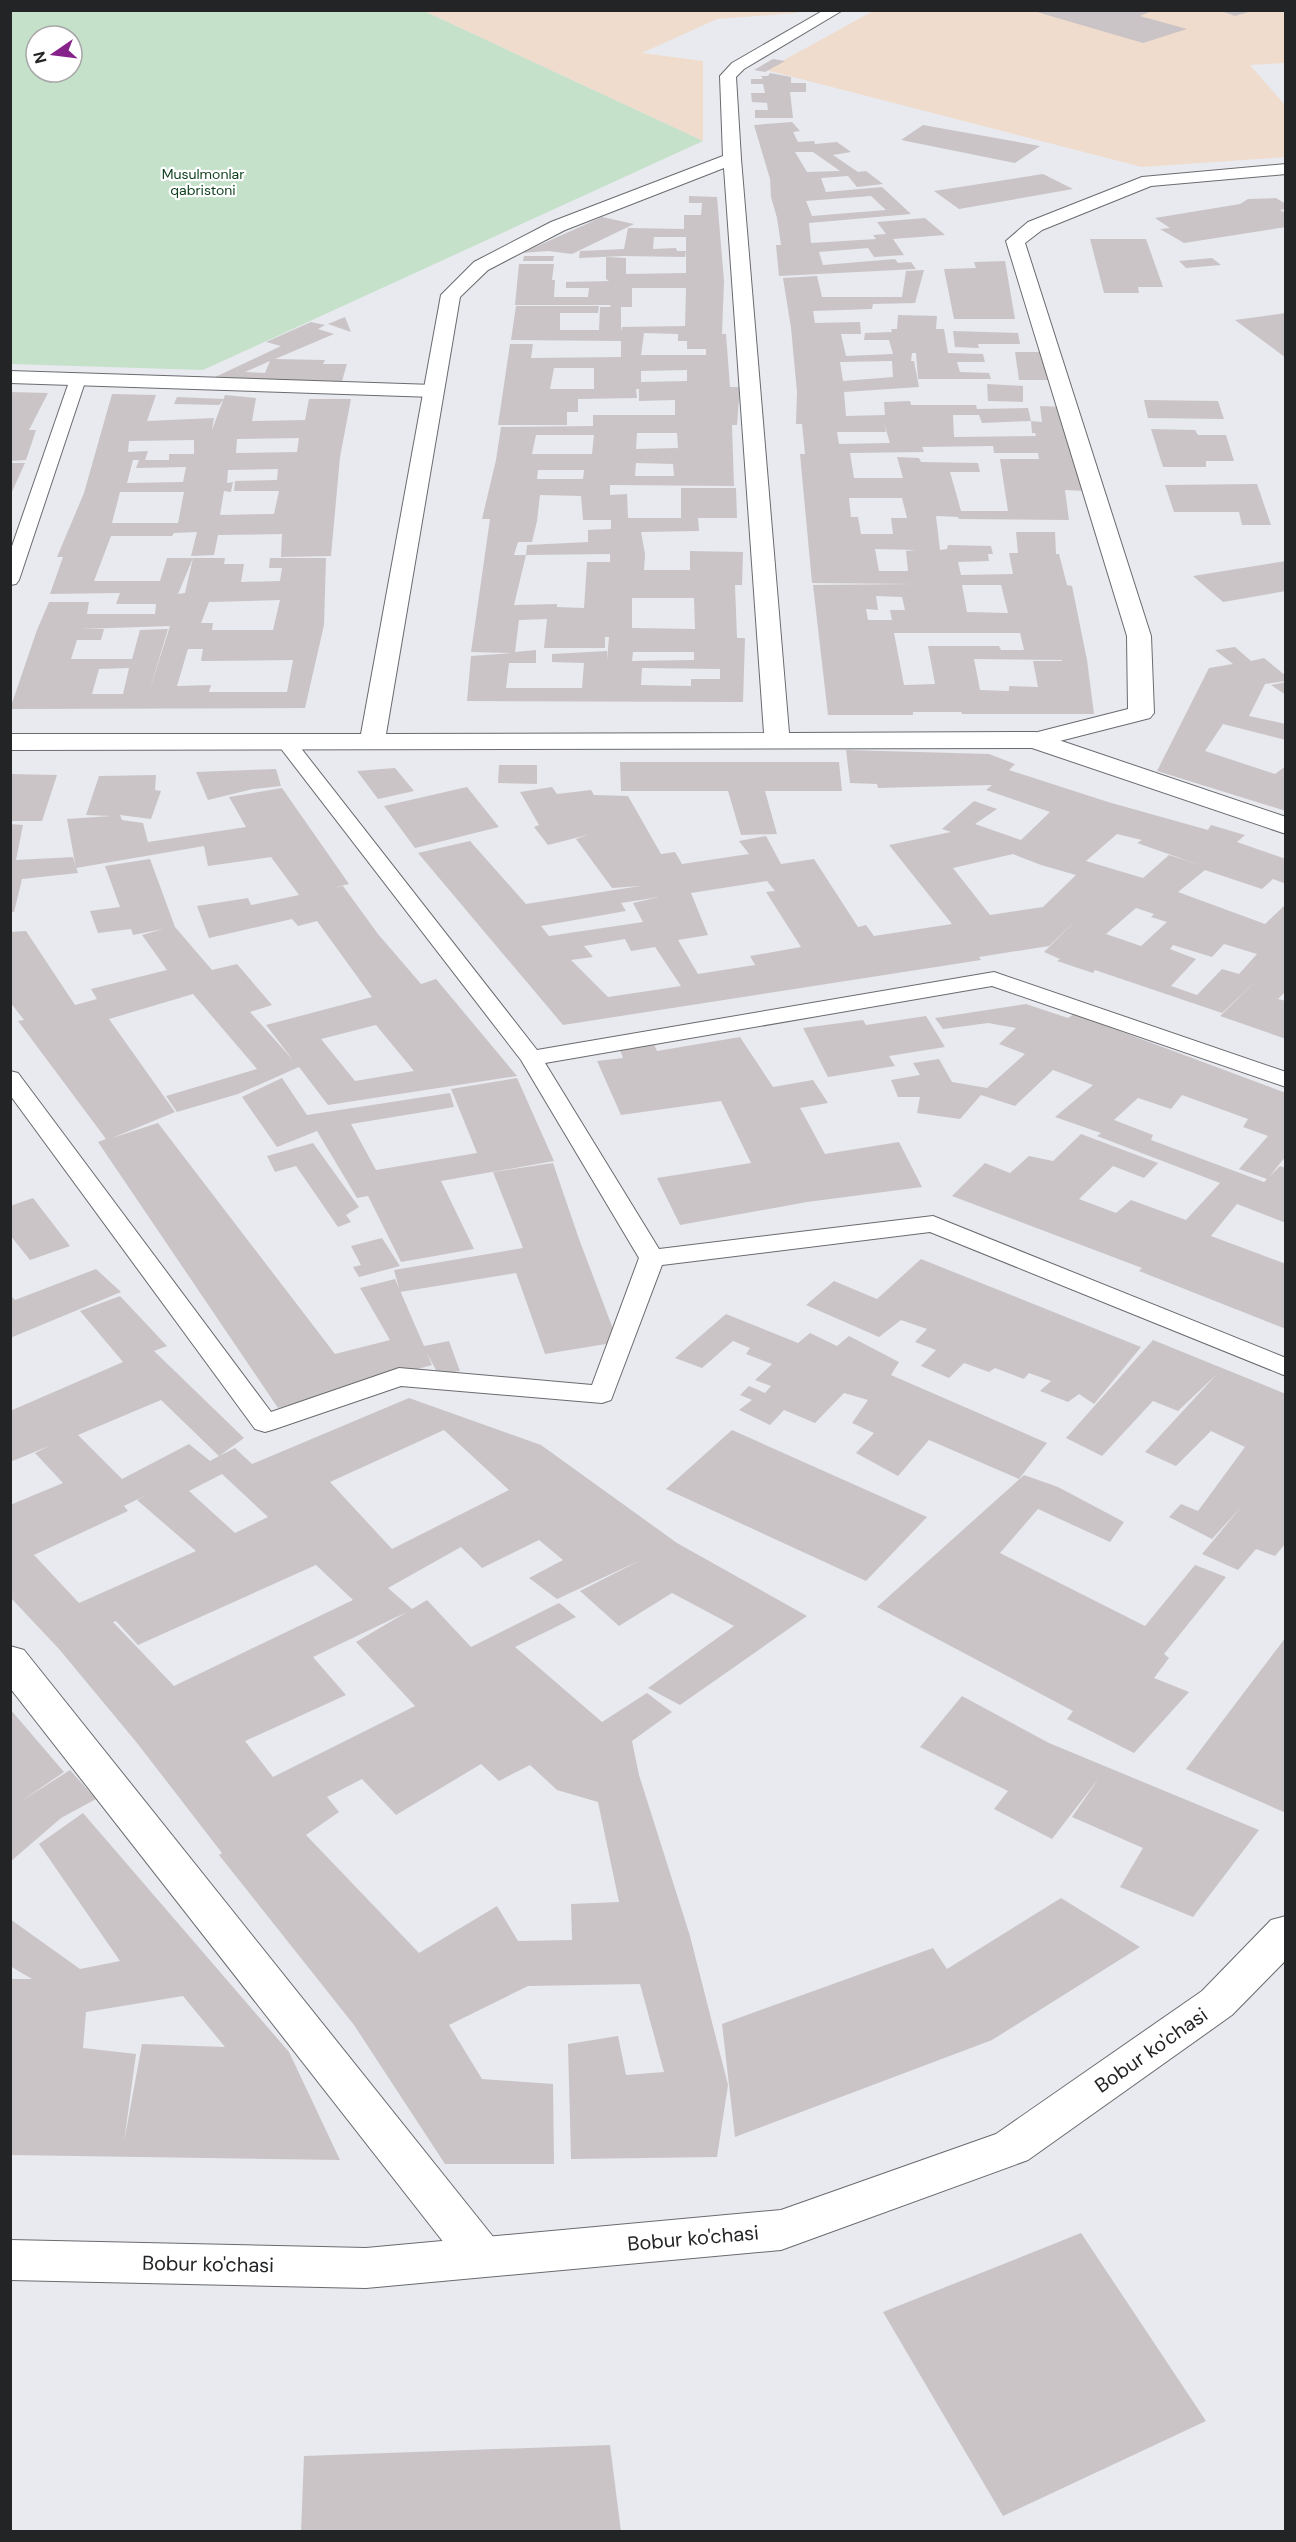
<svg xmlns="http://www.w3.org/2000/svg" width="1296" height="2542" viewBox="0 0 1296 2542" font-family="'DM Sans',sans-serif">
	<rect width="100%" height="100%" fill="#e8eaef"/>
	<g fill="#efdccc">
		<polygon points="424,11 802,11 797,13 717,19 642,53 703,61 703,141"/>
		<polygon points="873,11 1285,11 1285,63 1250,65 1285,105 1285,157 1142,167 766,70"/>
	</g>
	<path fill="#c5e1ca" fill-rule="evenodd" d="M 11,10 L 424,11 L 703,141 L 203,370 L 11,364 ZM 36,36 L 72,36 L 72,72 L 36,72 Z"/>
	<g fill="#cac4c7" fill-rule="evenodd">
		<polygon points="1030,10 1154,10 1140,16 1187,29 1143,43"/>
		<polygon points="1218,10 1252,10 1252,11 1235,16"/>
		<polygon points="773,59 785,61 765,72 754,70"/>
		<polygon points="770,73 791,77 791,83 806,83 806,92 790,92 793,118 755,118 755,110 768,110 767,103 752,102 751,93 765,93 763,84 751,84 751,79 763,79 761,76 768,76"/>
		<path d="M 792,122 L 800,131 L 793,132 L 798,142 L 814,141 L 815,144 L 837,142 L 851,152 L 833,155 L 858,172 L 866,171 L 883,184 L 857,187 L 848,176 L 821,178 L 826,192 L 882,187 L 911,214 L 809,223 L 811,243 L 876,239 L 873,235 L 886,234 L 877,222 L 925,218 L 945,235 L 893,239 L 904,255 L 874,257 L 868,248 L 819,252 L 823,265 L 895,259 L 898,263 L 911,262 L 916,269 L 779,276 L 776,245 L 781,245 L 777,218 L 771,197 L 770,179 L 754,125 ZM 795,152 L 813,152 L 840,171 L 807,172 ZM 871,196 L 886,210 L 812,216 L 806,201 Z"/>
		<polygon points="923,125 1040,146 1015,163 901,140"/>
		<polygon points="1043,174 1073,189 959,209 934,191"/>
		<path d="M 689,196 L 717,197 L 724,281 L 722,334 L 726,334 L 730,387 L 740,387 L 737,425 L 732,425 L 734,486 L 610,485 L 610,495 L 627,494 L 628,518 L 681,518 L 681,488 L 736,488 L 737,518 L 698,518 L 699,531 L 641,532 L 645,554 L 644,570 L 690,570 L 690,551 L 743,552 L 742,585 L 735,585 L 737,638 L 745,638 L 743,702 L 467,701 L 471,656 L 513,653 L 471,652 L 490,519 L 482,519 L 496,460 L 501,427 L 593,426 L 593,415 L 675,415 L 675,400 L 639,401 L 639,389 L 636,389 L 637,398 L 578,399 L 578,412 L 567,412 L 567,425 L 498,425 L 510,344 L 533,344 L 531,358 L 621,357 L 621,341 L 511,340 L 516,306 L 599,306 L 598,313 L 560,313 L 560,330 L 599,330 L 600,307 L 611,307 L 610,305 L 515,305 L 519,264 L 554,264 L 552,280 L 555,280 L 554,297 L 588,297 L 589,288 L 566,288 L 566,282 L 609,281 L 606,279 L 606,257 L 626,258 L 626,274 L 686,273 L 686,237 L 654,237 L 653,249 L 676,248 L 677,251 L 686,251 L 685,257 L 624,256 L 579,258 L 580,251 L 624,249 L 628,228 L 684,229 L 684,215 L 701,215 L 702,203 L 689,203 ZM 632,288 L 686,288 L 685,326 L 622,327 L 621,332 L 621,307 L 632,307 ZM 644,333 L 678,334 L 678,341 L 687,341 L 687,349 L 706,349 L 706,355 L 641,355 ZM 554,368 L 594,368 L 594,389 L 550,389 ZM 687,370 L 687,381 L 641,382 L 641,371 ZM 637,433 L 677,433 L 678,448 L 636,449 ZM 536,435 L 594,435 L 592,454 L 532,454 ZM 636,463 L 673,464 L 674,476 L 635,476 ZM 538,470 L 584,470 L 583,479 L 537,479 ZM 540,495 L 581,496 L 583,520 L 611,520 L 611,529 L 588,530 L 588,542 L 527,545 L 526,555 L 610,554 L 610,562 L 587,562 L 584,608 L 557,607 L 557,604 L 514,605 L 526,555 L 514,555 L 518,542 L 532,542 L 537,521 ZM 632,598 L 694,598 L 695,629 L 632,628 ZM 547,619 L 544,648 L 605,648 L 605,637 L 609,637 L 607,660 L 607,651 L 552,654 L 552,662 L 584,663 L 582,688 L 506,688 L 509,663 L 536,663 L 536,650 L 515,652 L 519,620 ZM 633,652 L 694,652 L 694,660 L 632,661 ZM 642,668 L 720,669 L 720,679 L 691,679 L 691,686 L 641,685 Z"/>
		<polygon points="1276,198 1286,204 1286,209 1280,210 1286,213 1286,227 1184,243 1160,229 1170,228 1155,218 1240,204 1248,199"/>
		<polygon points="602,217 634,224 572,254 548,251 522,253"/>
		<polygon points="1090,239 1146,239 1163,287 1138,287 1139,293 1104,293"/>
		<polygon points="524,256 554,256 553,261 523,261"/>
		<polygon points="1212,258 1221,265 1186,268 1179,261"/>
		<polygon points="1005,261 1015,319 954,319 944,269 976,268 974,262"/>
		<path d="M 924,270 L 915,303 L 873,304 L 872,309 L 813,311 L 815,323 L 860,322 L 861,334 L 841,334 L 846,356 L 893,354 L 889,340 L 864,340 L 865,333 L 892,332 L 891,329 L 897,329 L 898,315 L 937,316 L 936,329 L 944,329 L 948,353 L 983,354 L 985,362 L 957,362 L 960,372 L 989,373 L 991,379 L 918,379 L 916,353 L 912,353 L 911,361 L 914,361 L 919,387 L 844,392 L 846,416 L 885,415 L 884,402 L 910,401 L 911,405 L 976,405 L 977,409 L 1028,408 L 1031,421 L 982,423 L 979,415 L 953,415 L 954,437 L 1036,436 L 1035,433 L 1032,433 L 1031,421 L 1042,422 L 1040,406 L 1064,407 L 1085,491 L 1065,490 L 1069,520 L 959,519 L 958,517 L 936,516 L 940,550 L 947,549 L 948,545 L 991,546 L 993,554 L 988,554 L 989,561 L 958,562 L 961,575 L 1013,574 L 1009,553 L 1018,553 L 1016,532 L 1055,532 L 1056,554 L 1059,554 L 1067,585 L 1072,586 L 1087,660 L 1094,714 L 962,714 L 961,712 L 913,712 L 913,715 L 828,715 L 813,585 L 914,584 L 812,583 L 800,454 L 805,454 L 802,424 L 796,424 L 797,392 L 791,328 L 783,278 L 817,276 L 822,297 L 902,297 L 906,271 ZM 892,361 L 893,377 L 843,381 L 840,362 ZM 884,423 L 890,443 L 839,444 L 837,432 L 886,432 ZM 993,446 L 994,453 L 1038,453 L 1039,459 L 1000,459 L 1008,511 L 961,511 L 950,472 L 980,472 L 978,463 L 921,462 L 919,458 L 897,457 L 903,478 L 854,478 L 850,453 L 924,452 L 922,447 ZM 849,498 L 902,498 L 907,518 L 891,518 L 893,534 L 861,534 L 858,517 L 851,517 ZM 875,549 L 916,550 L 906,551 L 908,571 L 879,571 ZM 962,585 L 1001,585 L 1008,613 L 967,612 ZM 876,596 L 902,597 L 905,610 L 890,610 L 892,620 L 868,620 L 866,609 L 878,610 ZM 894,633 L 1020,633 L 1024,650 L 1001,650 L 999,646 L 928,646 L 935,684 L 904,685 ZM 974,659 L 1062,660 L 1062,661 L 1033,661 L 1038,687 L 1009,686 L 1009,691 L 980,690 Z"/>
		<polygon points="1286,313 1286,358 1235,320"/>
		<polygon points="345,317 351,332 328,324"/>
		<path d="M 311,322 L 325,325 L 318,329 L 334,334 L 275,359 L 325,360 L 323,364 L 347,364 L 342,381 L 211,379 L 281,346 L 266,342 ZM 270,361 L 265,373 L 245,372 Z"/>
		<polygon points="953,331 1018,333 1020,344 978,344 979,348 955,347"/>
		<polygon points="1015,352 1056,352 1063,380 1019,380"/>
		<polygon points="987,384 1023,386 1023,402 988,401"/>
		<polygon points="10,392 48,393 29,430 36,430 26,460 10,461"/>
		<path d="M 112,394 L 156,395 L 147,421 L 214,418 L 212,430 L 225,395 L 256,398 L 252,421 L 305,420 L 309,399 L 351,399 L 340,457 L 331,556 L 281,557 L 282,534 L 218,535 L 214,555 L 191,556 L 197,532 L 174,533 L 172,536 L 111,536 L 94,581 L 160,581 L 167,558 L 193,558 L 178,594 L 185,593 L 193,558 L 225,558 L 224,564 L 244,564 L 241,582 L 280,581 L 282,568 L 269,568 L 270,558 L 326,558 L 324,625 L 305,708 L 10,709 L 37,630 L 49,602 L 89,602 L 87,614 L 155,614 L 156,604 L 116,604 L 120,593 L 50,594 L 63,557 L 57,557 L 84,493 ZM 299,438 L 297,452 L 236,453 L 237,439 ZM 194,440 L 194,454 L 169,454 L 169,460 L 145,460 L 148,451 L 128,452 L 129,441 ZM 133,460 L 139,460 L 136,468 L 186,467 L 183,482 L 127,483 ZM 278,469 L 277,480 L 235,481 L 234,491 L 279,491 L 274,514 L 220,515 L 224,491 L 231,492 L 233,482 L 227,483 L 228,470 ZM 120,492 L 184,492 L 178,523 L 112,523 ZM 280,600 L 273,630 L 212,630 L 213,623 L 201,623 L 209,602 ZM 170,626 L 149,692 L 168,629 L 140,630 L 132,659 L 71,659 L 77,640 L 101,640 L 104,629 L 80,629 ZM 188,649 L 203,649 L 201,661 L 293,660 L 287,692 L 209,692 L 211,685 L 177,686 ZM 129,668 L 123,694 L 92,694 L 99,669 Z"/>
		<polygon points="177,397 224,399 219,405 174,404"/>
		<polygon points="1144,400 1218,401 1224,419 1148,418"/>
		<polygon points="1151,429 1195,430 1198,435 1226,435 1234,461 1206,461 1206,467 1163,467"/>
		<polygon points="10,463 25,463 10,496"/>
		<polygon points="1257,484 1271,525 1242,525 1239,512 1174,512 1165,485"/>
		<polygon points="1286,561 1286,591 1223,602 1193,576"/>
		<polygon points="1235,647 1251,661 1264,658 1286,676 1286,681 1265,684 1249,716 1286,724 1286,740 1223,724 1205,751 1275,774 1286,766 1286,811 1157,771 1209,668 1233,664 1215,650"/>
		<polygon points="1286,682 1286,695 1271,685"/>
		<path d="M 846,750 L 989,754 L 1015,764 L 1009,770 L 1108,802 L 1208,830 L 1211,825 L 1245,835 L 1237,842 L 1286,859 L 1286,884 L 1273,879 L 1262,889 L 1205,870 L 1178,892 L 1265,924 L 1286,904 L 1286,991 L 1278,999 L 1286,1001 L 1286,1039 L 1220,1016 L 1257,980 L 1222,1013 L 1095,970 L 1093,973 L 1057,961 L 1060,959 L 1044,952 L 1076,920 L 1049,946 L 979,957 L 981,960 L 563,1025 L 418,853 L 470,841 L 526,904 L 640,886 L 612,888 L 576,839 L 587,835 L 548,845 L 534,827 L 539,825 L 520,792 L 552,787 L 557,794 L 591,790 L 594,795 L 628,796 L 661,854 L 675,852 L 682,864 L 749,854 L 739,841 L 766,836 L 781,864 L 814,859 L 858,927 L 866,925 L 874,936 L 952,924 L 889,845 L 951,832 L 942,829 L 974,801 L 997,809 L 975,824 L 1021,840 L 1050,812 L 986,790 L 992,785 L 878,788 L 877,784 L 850,783 ZM 1117,834 L 1142,840 L 1137,843 L 1197,864 L 1169,855 L 1143,878 L 1086,861 ZM 1013,854 L 1041,865 L 1076,875 L 1043,907 L 990,915 L 953,868 ZM 767,881 L 775,891 L 766,892 L 801,947 L 750,956 L 755,965 L 698,974 L 678,940 L 708,935 L 691,893 ZM 659,897 L 633,903 L 643,922 L 549,936 L 541,926 L 626,911 L 621,903 ZM 1136,908 L 1154,914 L 1151,917 L 1167,922 L 1141,946 L 1106,934 ZM 625,939 L 631,951 L 655,947 L 681,986 L 608,997 L 571,960 L 593,957 L 584,946 ZM 1224,944 L 1257,954 L 1239,974 L 1222,969 L 1197,995 L 1171,986 L 1196,959 L 1170,949 L 1173,945 L 1212,957 Z"/>
		<polygon points="620,762 839,762 842,791 765,791 777,834 741,835 728,791 621,791"/>
		<polygon points="499,765 537,765 537,784 498,783"/>
		<polygon points="395,768 414,791 378,799 357,771"/>
		<polygon points="276,769 281,786 253,789 208,800 196,772"/>
		<polygon points="10,774 57,775 42,821 10,821"/>
		<path d="M 156,775 L 155,790 L 161,791 L 151,819 L 120,815 L 122,820 L 143,823 L 148,842 L 246,827 L 229,797 L 282,788 L 349,884 L 333,888 L 343,886 L 378,934 L 421,984 L 436,979 L 517,1076 L 328,1105 L 299,1067 L 238,1094 L 177,1112 L 166,1096 L 257,1069 L 193,994 L 109,1019 L 175,1112 L 112,1138 L 158,1123 L 335,1354 L 390,1340 L 360,1288 L 395,1279 L 424,1346 L 449,1341 L 460,1371 L 438,1374 L 427,1353 L 432,1365 L 278,1408 L 98,1142 L 106,1139 L 18,1021 L 24,1020 L 10,1002 L 10,932 L 26,931 L 75,1005 L 97,999 L 91,989 L 167,970 L 142,935 L 163,929 L 133,935 L 131,929 L 98,933 L 90,911 L 120,907 L 105,866 L 150,859 L 175,927 L 212,970 L 237,964 L 272,1005 L 250,1012 L 293,1060 L 266,1025 L 372,997 L 317,921 L 298,926 L 292,919 L 209,938 L 197,906 L 248,898 L 251,905 L 299,895 L 271,857 L 208,866 L 204,846 L 76,868 L 67,819 L 111,816 L 86,815 L 99,776 ZM 376,1025 L 414,1071 L 355,1081 L 321,1039 Z"/>
		<polygon points="467,787 499,827 415,848 384,806"/>
		<polygon points="10,824 23,825 16,860 73,857 78,873 22,879 14,912 10,912"/>
		<path d="M 1026,1004 L 1068,1018 L 1074,1014 L 1286,1093 L 1286,1156 L 1269,1177 L 1280,1166 L 1286,1168 L 1286,1223 L 1237,1204 L 1211,1236 L 1286,1264 L 1286,1329 L 1139,1271 L 1142,1268 L 952,1196 L 985,1163 L 1010,1173 L 1029,1156 L 1053,1161 L 1081,1134 L 1158,1163 L 1144,1178 L 1113,1166 L 1079,1199 L 1116,1213 L 1131,1200 L 1186,1220 L 1220,1183 L 1097,1136 L 1101,1133 L 1055,1117 L 1093,1085 L 1053,1070 L 1015,1106 L 981,1095 L 960,1119 L 917,1113 L 920,1097 L 898,1097 L 891,1080 L 920,1075 L 913,1063 L 939,1059 L 952,1082 L 987,1088 L 1025,1054 L 999,1044 L 1016,1028 L 988,1023 L 943,1029 L 935,1018 ZM 1182,1095 L 1248,1119 L 1243,1127 L 1268,1136 L 1239,1169 L 1267,1179 L 1264,1182 L 1151,1140 L 1153,1135 L 1114,1120 L 1138,1098 L 1171,1109 Z"/>
		<polygon points="926,1016 945,1047 889,1056 895,1066 828,1077 803,1028 863,1020 866,1025"/>
		<polygon points="740,1037 773,1087 813,1080 828,1103 800,1108 825,1154 899,1142 922,1187 807,1202 680,1225 657,1178 751,1163 721,1101 621,1115 597,1061 623,1058 619,1047 654,1044 657,1051"/>
		<polygon points="282,1078 307,1115 450,1093 454,1107 351,1124 376,1170 477,1153 451,1089 517,1078 554,1161 441,1181 474,1249 401,1262 368,1196 357,1198 317,1131 277,1147 242,1097"/>
		<polygon points="313,1143 359,1207 346,1215 351,1222 338,1227 296,1166 275,1172 267,1156"/>
		<polygon points="553,1163 579,1239 618,1342 545,1354 516,1273 400,1292 394,1270 523,1248 493,1172"/>
		<polygon points="33,1198 70,1246 30,1260 10,1235 10,1206"/>
		<polygon points="382,1238 400,1266 359,1277 353,1267 361,1265 351,1246"/>
		<polygon points="921,1259 1141,1347 1094,1404 1079,1394 1068,1402 1040,1391 1051,1381 1029,1373 1024,1379 995,1368 989,1372 964,1363 949,1378 921,1366 936,1350 915,1342 927,1329 901,1320 879,1337 806,1305 834,1281 877,1299"/>
		<polygon points="96,1269 121,1292 10,1338 10,1295 15,1300"/>
		<path d="M 120,1296 L 167,1346 L 154,1351 L 244,1438 L 219,1456 L 235,1448 L 252,1464 L 409,1398 L 541,1445 L 677,1543 L 807,1616 L 680,1705 L 648,1688 L 734,1626 L 672,1593 L 619,1626 L 580,1591 L 641,1560 L 557,1599 L 529,1578 L 563,1560 L 539,1540 L 482,1568 L 461,1547 L 388,1588 L 412,1609 L 427,1600 L 471,1647 L 559,1603 L 576,1617 L 515,1647 L 602,1722 L 647,1693 L 672,1712 L 632,1741 L 639,1775 L 690,1936 L 728,2085 L 717,2157 L 571,2159 L 568,2044 L 618,2036 L 626,2075 L 664,2072 L 640,1984 L 528,1986 L 449,2025 L 482,2079 L 553,2084 L 554,2164 L 445,2164 L 354,2025 L 219,1855 L 222,1853 L 137,1743 L 59,1649 L 10,1597 L 10,1505 L 63,1483 L 35,1453 L 49,1446 L 10,1462 L 10,1411 L 123,1362 L 80,1311 ZM 161,1400 L 219,1456 L 210,1461 L 189,1444 L 122,1479 L 78,1435 ZM 444,1430 L 509,1490 L 392,1549 L 330,1482 ZM 222,1474 L 268,1517 L 235,1533 L 189,1491 ZM 148,1494 L 137,1500 L 196,1551 L 79,1603 L 34,1555 L 128,1511 L 124,1506 ZM 316,1565 L 353,1600 L 174,1686 L 113,1622 L 116,1621 L 138,1645 ZM 407,1612 L 356,1642 L 415,1706 L 273,1777 L 245,1741 L 346,1695 L 313,1657 ZM 481,1764 L 499,1781 L 530,1765 L 557,1790 L 598,1802 L 619,1902 L 571,1904 L 572,1940 L 518,1941 L 497,1906 L 419,1953 L 306,1835 L 339,1812 L 327,1797 L 362,1779 L 396,1815 Z"/>
		<polygon points="726,1314 798,1343 810,1333 837,1346 849,1336 899,1362 891,1375 1047,1443 1019,1479 929,1440 898,1476 856,1453 874,1433 852,1423 868,1400 844,1393 815,1423 784,1410 770,1425 739,1410 752,1400 740,1395 749,1386 765,1393 771,1386 755,1380 772,1364 746,1354 750,1348 733,1341 702,1368 675,1358"/>
		<polygon points="1153,1340 1286,1394 1286,1543 1275,1556 1256,1549 1238,1570 1202,1554 1241,1507 1212,1539 1169,1517 1181,1504 1198,1511 1245,1447 1211,1431 1176,1466 1145,1452 1217,1374 1178,1411 1153,1401 1102,1456 1066,1438"/>
		<polygon points="732,1430 927,1517 866,1581 666,1489"/>
		<polygon points="1024,1475 1058,1487 1124,1522 1110,1542 1038,1509 1000,1553 1145,1626 1195,1565 1226,1577 1164,1654 1169,1658 1154,1678 1189,1692 1134,1753 1067,1719 1073,1711 877,1607"/>
		<polygon points="1286,1637 1286,1813 1186,1769"/>
		<polygon points="962,1696 1049,1743 1259,1830 1193,1917 1120,1887 1143,1848 1072,1817 1099,1778 1052,1839 994,1809 1008,1791 920,1747"/>
		<polygon points="10,1709 64,1772 20,1802 70,1770 96,1799 61,1818 10,1862"/>
		<path d="M 83,1813 L 289,2052 L 340,2160 L 10,2155 L 10,1979 L 32,1979 L 10,1966 L 10,1919 L 80,1969 L 120,1961 L 39,1844 ZM 183,1996 L 225,2047 L 142,2044 L 124,2142 L 136,2054 L 83,2048 L 86,2012 Z"/>
		<polygon points="1061,1898 1140,1947 992,2040 735,2137 722,2024 933,1948 947,1969"/>
		<polygon points="1081,2233 1206,2421 1003,2516 883,2312"/>
		<polygon points="610,2445 621,2532 301,2532 304,2456"/>
	</g>
	<g fill="none" stroke-linecap="round" stroke-linejoin="round">
		<defs>
			<g id="lane">
				<polygon points="78,374 86,379 19,580 16,584 10,585 10,552 70,379"/>
				<polygon points="286,736 293,738 537,1050 994,972 1286,1072 1286,1087 992,986 545,1063 659,1249 933,1216 1286,1358 1286,1376 930,1232 662,1265 611,1400 602,1403 401,1386 275,1429 265,1432 255,1429 10,1095 10,1071 18,1073 271,1412 399,1368 592,1385 639,1258 521,1060 279,746 276,742 279,738"/>
			</g>
			<g id="street">
				<polygon points="1286,164 1286,174 1151,186 1042,230 1025,243 1151,636 1154,713 1150,718 1044,745 1035,748 1026,745 1022,740 1026,735 1128,709 1127,636 1006,241 1028,222 1142,177"/>
				<polygon points="10,371 434,385 441,387 444,391 441,395 434,397 10,383"/>
				<polygon points="10,1646 24,1650 498,2243 505,2257 498,2271 482,2277 466,2271 10,1688"/>
			</g>
			<g id="secondary">
				<path d="M 824,10 L 843,10 L 744,69 L 736,77 L 741,159 L 789,733 L 1035,732 L 1286,817 L 1286,834 L 1032,748 L 10,750 L 10,734 L 361,734 L 441,295 L 474,262 L 551,222 L 723,156 L 720,76 L 732,63 ZM 724,168 L 764,733 L 386,734 L 460,297 L 488,270 L 565,230 Z"/>
				<polygon points="1286,1916 1286,1960 1232,2015 1028,2160 781,2250 366,2288 10,2280 10,2240 366,2248 781,2210 996,2134 1202,1991 1271,1920"/>
			</g>
		</defs>
		<use href="#lane" stroke="#696b6f" stroke-width="2"/>
		<use href="#street" stroke="#696b6f" stroke-width="2"/>
		<use href="#secondary" stroke="#696b6f" stroke-width="2"/>
		<use href="#lane" fill="#fff" fill-rule="evenodd"/>
		<use href="#street" fill="#fff" fill-rule="evenodd"/>
		<use href="#secondary" fill="#fff" fill-rule="evenodd"/>
	</g>
	<g text-anchor="middle" dominant-baseline="central" stroke-width="4.5" stroke-linejoin="round" paint-order="stroke">
		<g font-size="14" fill="#10421f" stroke="#fff">
			<text x="203" y="174">Musulmonlar<tspan x="203" dy="16">qabristoni</tspan></text>
		</g>
		<g font-size="20" fill="#232426" stroke="#fff">
			<text transform="translate(1151 2050) rotate(-35)">Bobur ko'chasi</text>
			<text transform="translate(693 2238) rotate(-5)">Bobur ko'chasi</text>
			<text transform="translate(208 2264) rotate(1)">Bobur ko'chasi</text>
		</g>
	</g>
	<rect width="1296" height="2542" fill="none" stroke="#232426" stroke-width="24"/>
	<g transform="translate(54 54) rotate(256)"><circle r="28" fill="#ffffff" stroke="#a7a7a8" stroke-width="1.5"/>
	<path d="M0-4.5L10 22L0 15L-10 22Z" fill="#86238b"/>
	<text y="-9" font-size="16" font-weight="bold" text-anchor="middle" fill="#232426">N</text>
	</g>
</svg>
